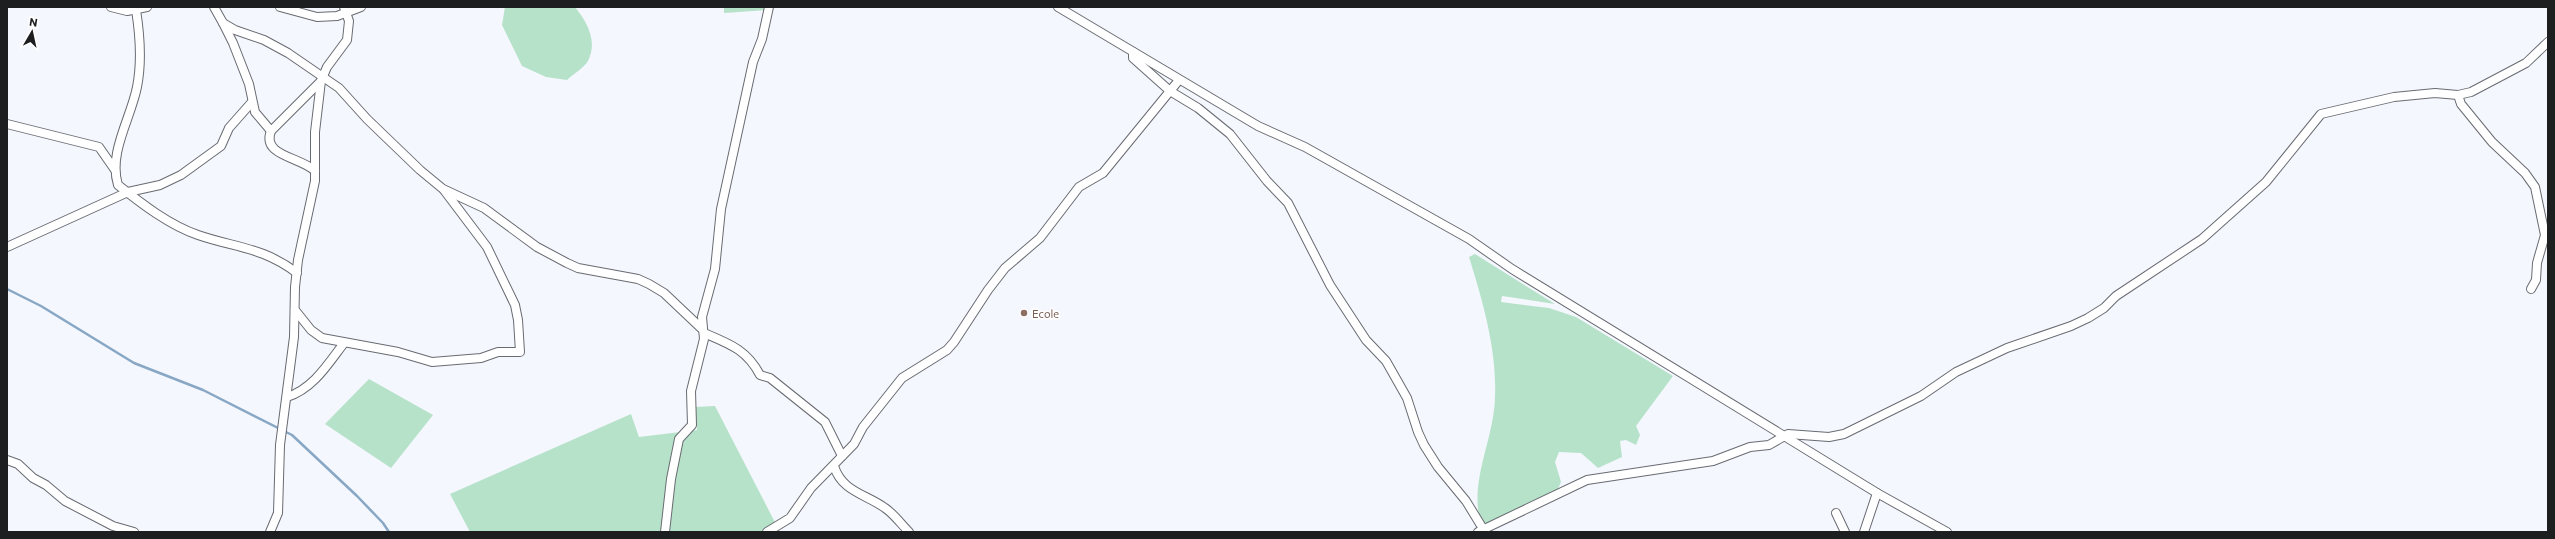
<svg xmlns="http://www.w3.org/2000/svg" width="2555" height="539" viewBox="0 0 2555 539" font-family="Commissioner,sans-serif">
	<rect width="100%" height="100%" fill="#f4f7fd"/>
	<g fill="#b7e2ca">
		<path d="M 505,7 L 575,7 C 587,22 598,41 588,61 C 584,68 573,74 567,80 L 546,77 L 522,66 L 502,25 Z"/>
		<polygon points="724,7 766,7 766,10 724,13"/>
		<path d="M 1475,254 L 1555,304 L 1502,296 L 1501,302 L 1549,308 L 1576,317 L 1673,376 L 1636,426 L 1640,435 L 1636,445 L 1626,440 L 1620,441 L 1622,457 L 1598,468 L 1581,453 L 1559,452 L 1555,462 L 1561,482 L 1555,496 L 1482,528 C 1467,483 1494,442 1495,397 C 1497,350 1483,302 1469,257 Z"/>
		<polygon points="369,379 433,415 391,468 325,424"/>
		<polygon points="715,406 780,532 470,532 450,494 631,414 639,437 697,430 695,407"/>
	</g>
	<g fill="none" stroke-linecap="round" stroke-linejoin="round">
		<polyline stroke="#88a7c5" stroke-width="2.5" points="7,289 41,306 134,363 203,390 292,435 357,496 383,523 389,532"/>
		<defs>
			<g id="street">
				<polyline points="111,7 127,11 147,7"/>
				<polyline points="214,7 223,23 235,30 264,40 288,53 339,88 367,119 420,170 443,189 484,208 537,247 567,263 578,268 638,279 649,284 664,293 701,328"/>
				<polyline points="280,7 317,17 337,16 361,7"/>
				<polyline points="1058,7 1258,126 1305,147 1469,239 1512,269 1877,493 1947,532"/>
				<path d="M 136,10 C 140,35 142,62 137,87 C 131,118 108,153 118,185 C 142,204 169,225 198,235 C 236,248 263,247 297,273"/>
				<polyline points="223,23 233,43 249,84 255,112 271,131"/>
				<polyline points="1133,52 1133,58 1170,91 1198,108 1230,134 1267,181 1288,203 1330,285 1366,340 1386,361 1407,398 1418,432 1424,445 1438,467 1466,501 1485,532"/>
				<polyline points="2458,95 2461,104 2492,142 2525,173 2535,187 2545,235 2537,263 2536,280 2531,289"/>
				<polyline points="7,124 99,147 115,170"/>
				<path d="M 315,171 C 301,157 261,156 271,131 L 321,81"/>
				<polyline points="7,247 128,192 160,185 181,175 221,146 229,128 252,102"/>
				<polyline points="295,310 311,330 322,338 398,352 432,362 481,358 498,352 520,352 518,320 515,305 487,247 444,190"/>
				<path d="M 704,333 C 730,344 747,350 760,375 L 770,378 L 825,422 L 842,456"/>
				<path d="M 287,397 C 313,389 328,364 344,343"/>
				<polyline points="7,460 18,464 33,478 46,485 65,501 113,526 134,532"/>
				<path d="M 834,466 C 842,492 866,494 885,508 C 894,514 901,524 909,532"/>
				<polyline points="1836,513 1845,532"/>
				<polyline points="270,532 278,513 280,445 294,337 295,287 298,260 315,181 315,132 321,81 327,67 347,40 349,21 344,7"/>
				<polyline points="665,532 671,479 679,439 692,425 691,391 704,339 702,317 715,269 721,209 753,62 762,39 769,7"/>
				<polyline points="767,532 790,518 811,488 854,444 863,427 902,378 947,350 954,342 988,290 1005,268 1040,238 1079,187 1103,173 1179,80"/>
				<polyline points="1478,532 1587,480 1713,461 1750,447 1769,445 1788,434 1829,437 1844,434 1921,396 1956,372 2007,348 2071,326 2088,318 2104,308 2116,296 2202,239 2266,182 2321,114 2394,97 2435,93 2458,95 2471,92 2526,63 2548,42"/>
				<polyline points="1864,532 1877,493"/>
			</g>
		</defs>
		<use href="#street" stroke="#686b71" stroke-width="10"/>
		<use href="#street" stroke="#fff" stroke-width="8"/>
	</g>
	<circle fill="#8d6e63" stroke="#fff" stroke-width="1.5" cx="1024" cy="313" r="4"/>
	<g text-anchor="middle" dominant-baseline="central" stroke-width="3" stroke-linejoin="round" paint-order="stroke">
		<g font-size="11" fill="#785e54" stroke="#fff" text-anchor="start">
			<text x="1032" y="313">Ecole</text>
		</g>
	</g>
	<rect width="2555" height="539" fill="none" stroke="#1d1e20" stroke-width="16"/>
	<g transform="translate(32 32) rotate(9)" stroke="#ffffff" stroke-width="3" paint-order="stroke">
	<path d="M0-3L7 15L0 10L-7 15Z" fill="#1d1e20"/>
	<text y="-6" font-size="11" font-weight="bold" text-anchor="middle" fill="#1d1e20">N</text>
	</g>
</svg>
